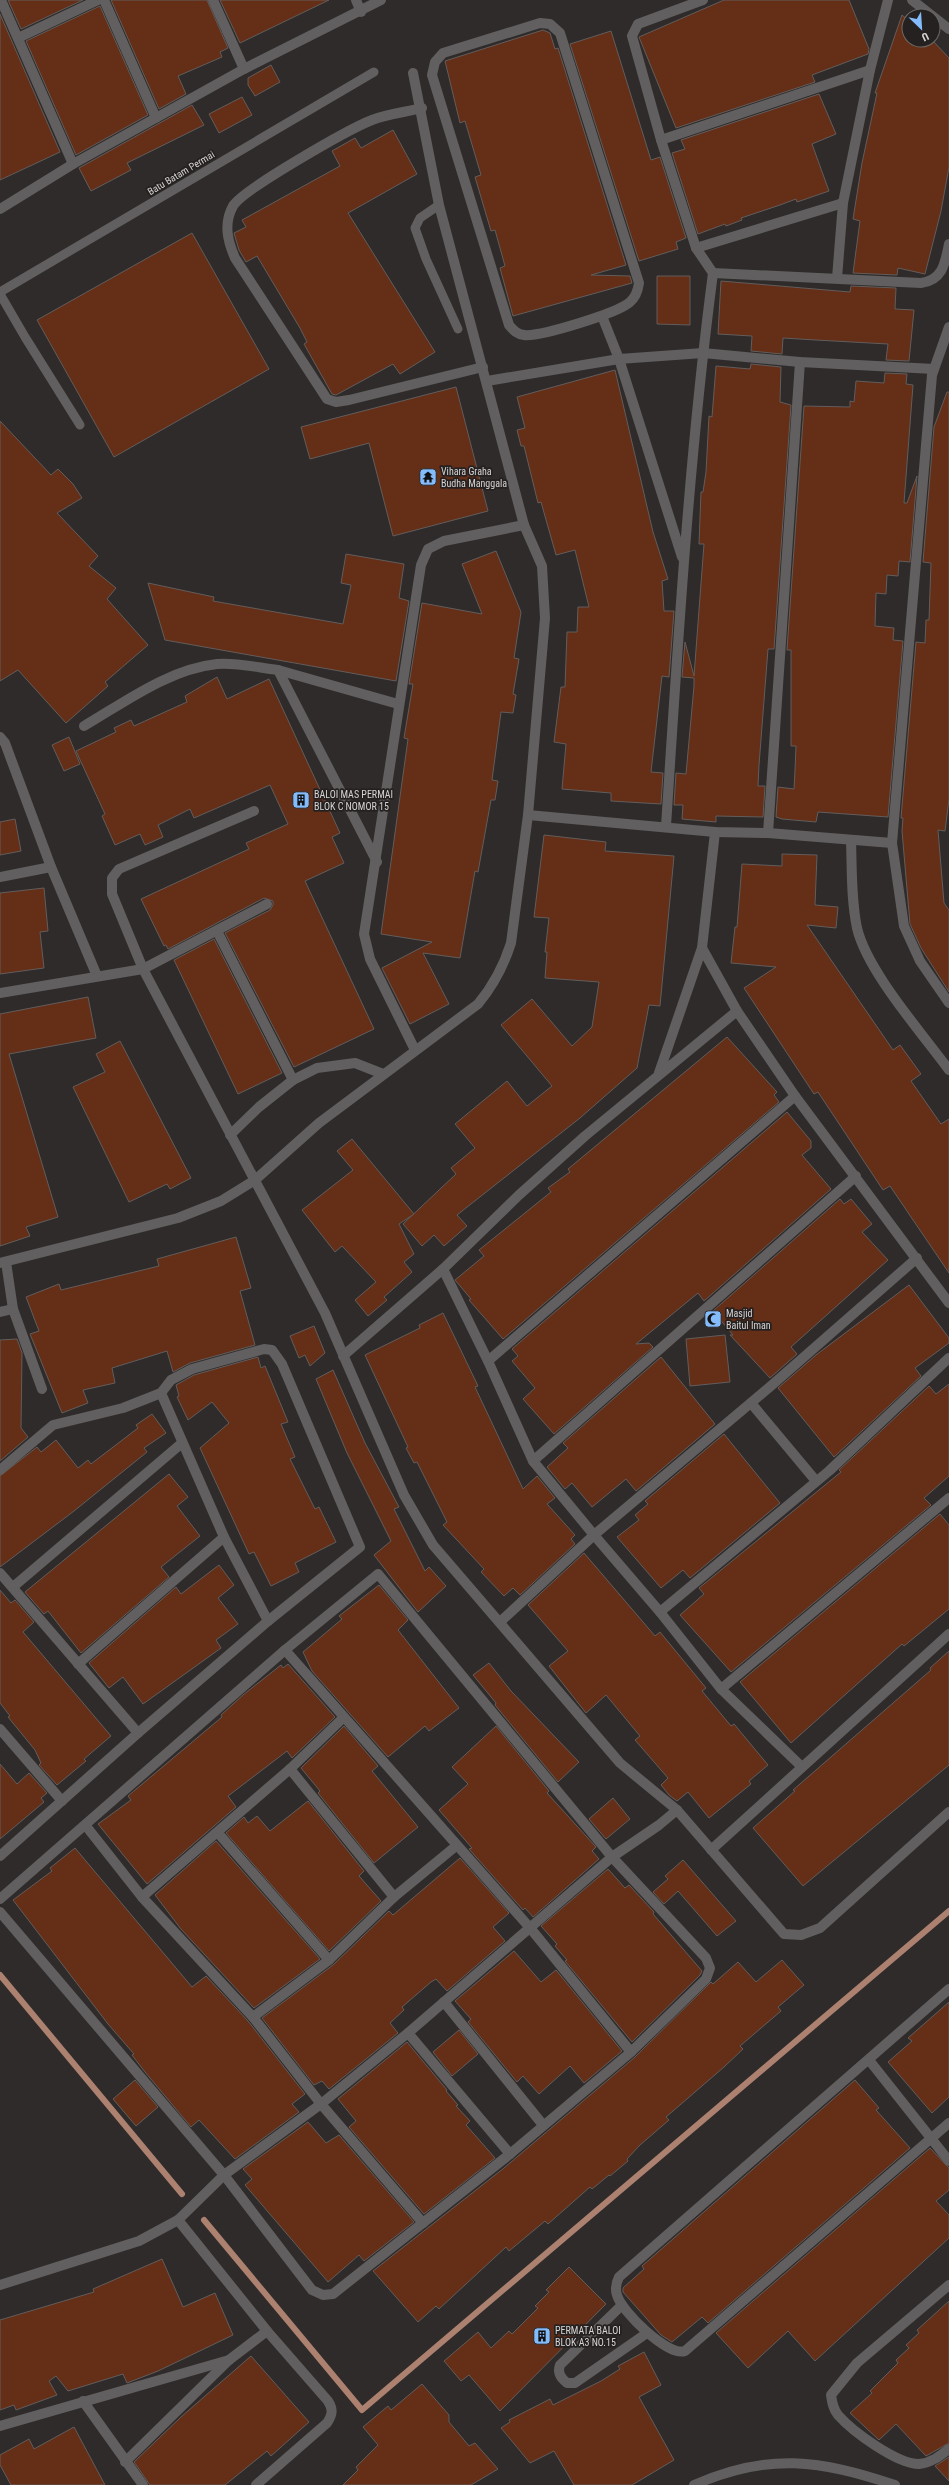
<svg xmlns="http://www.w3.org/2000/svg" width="949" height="2485" viewBox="0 0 949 2485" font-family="'Roboto Condensed',sans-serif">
	<rect width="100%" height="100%" fill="#2f2b2a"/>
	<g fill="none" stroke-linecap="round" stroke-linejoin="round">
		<g stroke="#ad8170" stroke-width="6">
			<polyline points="0,1975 182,2194"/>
			<polyline points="204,2220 362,2410 949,1911"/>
		</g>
	</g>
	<g fill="#652e16" stroke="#625d5c">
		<polygon points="8,0 83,0 21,29"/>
		<polygon points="111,0 207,0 228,48 220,52 222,57 178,76 186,94 159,109"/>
		<polygon points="220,0 329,0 240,43"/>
		<polygon points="724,0 849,0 869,49 868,54 812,75 815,82 676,128 639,37"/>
		<polygon points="100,6 148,115 76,155 26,41"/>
		<polygon points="0,14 60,152 0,180"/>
		<polygon points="902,15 909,21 909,40 932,40 949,58 949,167 941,211 925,274 898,268 897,275 853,273 860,221 853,219 862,163 877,93 875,93"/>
		<polygon points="543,30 550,33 555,49 558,48 626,265 591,275 630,276 632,283 513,316 500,268 505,266 495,230 491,231 475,177 481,175 465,121 460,123 445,61"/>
		<polygon points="611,31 651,160 660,157 686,238 676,242 678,249 639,261 570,44"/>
		<polygon points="271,65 280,82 255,96 248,85 248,78"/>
		<polygon points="819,94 836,134 812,144 829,191 797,202 796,199 780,205 741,218 742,220 726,226 725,224 698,234 672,153 685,149 681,140"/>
		<polygon points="242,97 252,115 219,133 209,114"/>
		<polygon points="192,105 204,125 127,163 131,170 91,191 79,168"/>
		<polygon points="393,130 417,174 348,213 435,352 400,374 393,364 336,395 332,394 304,344 307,342 300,328 257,256 246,262 239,250 234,233 246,227 242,220 340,166 332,151 355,138 361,148"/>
		<polygon points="192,233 269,369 114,457 37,320"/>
		<polygon points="657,276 690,276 690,325 657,324"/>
		<polygon points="721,281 850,292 851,286 896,288 895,309 914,310 909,361 886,360 888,344 816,340 783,338 782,354 751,351 752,336 718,334"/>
		<polygon points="751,364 781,367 780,402 791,405 774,649 768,649 759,765 758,786 765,786 763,817 716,816 716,822 682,819 683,805 674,805 676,773 686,774 694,686 694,678 682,677 685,642 694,676 704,544 699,544 701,492 703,492 706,472 709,416 712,417 716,366 750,369"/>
		<polygon points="615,370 653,532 668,579 662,581 664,611 674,611 669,677 662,676 651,772 663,773 661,804 611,801 611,793 562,789 566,744 554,742 561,687 565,687 567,632 577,632 578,607 589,607 575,550 556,555 541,502 538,503 524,446 521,446 517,430 525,428 517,397"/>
		<polygon points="885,373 907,374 906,384 913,385 904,503 907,503 917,476 910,562 899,561 898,576 887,575 886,594 876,593 875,626 894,628 893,640 903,641 888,817 818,812 816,822 782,819 776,817 778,787 794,789 795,770 796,746 791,746 791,650 787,650 804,406 850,407 850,401 854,402 856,381 884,383"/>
		<polygon points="456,387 488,511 393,536 369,443 310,459 301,427"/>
		<polygon points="947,392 949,392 949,799 945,831 938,830 944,903 949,910 949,992 921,948 910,924 902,831 903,818 901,818 916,642 925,643 926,620 929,620 931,563 923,562 934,427"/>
		<polygon points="0,421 51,475 58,469 73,484 82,498 57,513 98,556 89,566 116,588 107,599 148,645 105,682 108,686 66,723 18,670 0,681"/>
		<polygon points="496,551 521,612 514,658 519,659 513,694 516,695 513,713 501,712 492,780 498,781 495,800 491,800 478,872 475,871 460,958 423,953 449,1004 410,1024 382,968 432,942 381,934 408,739 404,738 413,684 409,684 422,603 482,614 462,564"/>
		<polygon points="346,554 404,564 399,598 409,601 396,681 165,640 148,583 214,597 213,601 343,624 351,585 341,583"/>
		<polygon points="217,677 227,699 269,679 340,833 332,837 344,863 305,881 374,1029 294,1067 225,933 270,910 273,905 273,901 264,898 168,949 166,945 164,946 141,899 249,849 246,843 288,824 270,785 194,818 190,809 158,825 163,837 145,845 140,834 115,845 102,816 105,814 76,751 116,732 114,728 131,720 134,726 187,702 185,696"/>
		<polygon points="69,737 80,764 64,771 52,745"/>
		<polygon points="15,819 21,851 0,855 0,822"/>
		<polygon points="544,835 606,842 605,851 674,856 660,1006 649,1005 637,1068 580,1118 457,1215 467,1226 444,1246 434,1235 422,1246 403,1224 456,1174 451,1168 475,1148 455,1124 507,1081 527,1106 552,1086 501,1025 532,999 572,1046 592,1027 599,982 545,978 547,952 545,952 549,918 534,917"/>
		<polygon points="782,854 817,855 815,905 838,907 836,928 807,925 893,1050 900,1045 921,1074 911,1081 941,1124 949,1119 949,1273 890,1186 883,1190 818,1092 814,1094 744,988 776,967 731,963 735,927 737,927 742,864 782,866"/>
		<polygon points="44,888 48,931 40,932 44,968 0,974 0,893"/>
		<polygon points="214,939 282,1073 238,1094 174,960"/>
		<polygon points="88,997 96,1038 9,1054 58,1217 26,1227 30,1236 0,1246 0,1014"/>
		<polygon points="727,1037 777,1092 774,1095 779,1102 503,1339 469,1300 471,1299 455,1280 484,1256 479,1250 551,1192 548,1188 570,1172 568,1169"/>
		<polygon points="120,1041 191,1178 170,1189 167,1184 129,1202 73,1087 105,1072 96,1054"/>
		<polygon points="787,1112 811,1141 811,1148 802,1155 831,1189 704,1301 698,1293 636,1344 649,1343 653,1347 554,1434 523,1399 535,1388 512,1361 518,1356 512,1349"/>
		<polygon points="352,1139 414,1214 399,1224 414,1254 404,1262 412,1272 384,1297 387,1300 368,1316 355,1300 376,1282 342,1246 335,1252 302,1210 353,1170 337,1151"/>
		<polygon points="840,1199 844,1204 851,1199 872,1224 862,1232 888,1260 791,1347 797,1354 770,1378 730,1335 733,1335 713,1311"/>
		<polygon points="236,1237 251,1288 240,1291 255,1345 190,1363 173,1372 167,1351 112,1368 115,1383 83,1390 88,1403 62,1413 30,1334 39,1331 26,1297 59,1284 61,1290 159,1266 157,1259"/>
		<polygon points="909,1285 949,1338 949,1343 915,1368 921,1376 834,1457 778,1388 816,1355"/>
		<polygon points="443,1313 478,1386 475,1387 523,1489 537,1476 555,1498 547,1504 575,1535 571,1539 575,1544 520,1595 513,1588 504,1596 481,1572 484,1569 443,1525 447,1522 417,1462 414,1463 406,1448 408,1447 365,1355 420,1328 419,1325"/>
		<polygon points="314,1326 325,1353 310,1366 305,1355 299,1358 290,1336"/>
		<polygon points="725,1335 730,1382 690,1386 686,1339"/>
		<polygon points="17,1339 22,1353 21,1428 28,1437 0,1461 0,1340"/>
		<polygon points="258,1357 261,1368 265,1366 288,1422 281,1424 295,1457 290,1459 315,1509 319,1507 336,1542 295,1563 299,1572 271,1586 254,1552 249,1554 200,1448 229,1423 212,1402 188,1420 177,1397 179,1396 176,1385 194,1375"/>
		<polygon points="661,1357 715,1424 636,1491 626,1479 592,1507 572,1483 565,1489 547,1467 568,1448 563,1443"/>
		<polygon points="333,1370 365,1443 399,1507 394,1509 425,1571 429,1567 446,1586 418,1612 374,1555 391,1541 347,1453 316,1379"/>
		<polygon points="949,1384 949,1476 924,1498 931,1505 731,1672 680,1615 704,1594 699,1588 841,1472 839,1470 929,1386 936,1394"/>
		<polygon points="152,1414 166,1433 144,1448 147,1452 74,1511 0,1567 0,1476 37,1447 41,1452 56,1440 78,1468 88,1460 91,1464 138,1428 136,1425"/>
		<polygon points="724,1434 780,1503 690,1578 683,1570 661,1588 617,1537 639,1520 635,1515 648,1504 645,1501"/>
		<polygon points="169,1474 188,1497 177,1506 200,1536 161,1567 169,1577 81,1653 48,1611 44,1614 25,1592"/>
		<polygon points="940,1514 949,1525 949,1609 904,1646 902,1644 791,1743 740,1682"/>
		<polygon points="584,1553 655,1636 660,1632 706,1688 702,1691 731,1726 734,1724 768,1765 749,1781 751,1784 709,1818 688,1792 677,1801 669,1795 661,1785 668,1778 635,1740 640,1736 606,1695 586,1713 549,1666 568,1651 528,1605"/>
		<polygon points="219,1565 234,1585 218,1598 238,1624 216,1640 221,1648 143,1704 123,1677 109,1688 89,1663 176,1587 181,1594"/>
		<polygon points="379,1585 408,1620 398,1630 459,1708 429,1731 425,1726 388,1757 312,1671 303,1652 342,1619 339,1616"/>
		<polygon points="0,1590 11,1603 15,1600 34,1622 23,1632 111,1736 84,1759 86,1761 57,1785 39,1765 41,1763 35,1750 8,1717 10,1716 0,1703"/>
		<polygon points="949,1651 949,1765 803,1886 753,1828 795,1791 793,1790 931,1670 930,1668"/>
		<polygon points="489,1663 511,1691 579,1762 558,1782 495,1705 496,1703 473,1675"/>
		<polygon points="288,1664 335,1717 292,1758 287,1751 228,1796 236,1807 147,1884 98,1824 131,1800 128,1796 222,1717 221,1715 243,1695 281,1665 283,1668"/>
		<polygon points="344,1726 378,1766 372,1771 418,1827 374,1863 318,1793 320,1791 301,1768"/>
		<polygon points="496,1726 549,1791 547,1793 596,1847 592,1851 599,1859 533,1917 525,1908 523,1910 469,1849 472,1848 439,1810 468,1784 452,1767"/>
		<polygon points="0,1764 17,1784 29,1773 47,1793 41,1798 44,1802 0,1839"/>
		<polygon points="613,1798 630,1819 606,1839 589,1819"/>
		<polygon points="308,1801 364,1871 359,1876 381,1901 329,1951 226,1833 244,1817 248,1823 257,1816 270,1831"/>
		<polygon points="216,1841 320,1959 254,2008 181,1929 155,1895"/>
		<polygon points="75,1848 192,1987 206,1976 248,2021 305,2094 292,2104 299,2112 235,2159 199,2120 191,2127 145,2072 132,2055 134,2054 108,2024 13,1900 52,1871 50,1868"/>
		<polygon points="460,1858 509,1913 493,1927 505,1941 447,1991 436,1979 431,1982 402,2007 404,2010 390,2023 398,2033 329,2089 322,2081 314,2085 262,2018 333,1965 389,1911 393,1915"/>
		<polygon points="683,1860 736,1921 717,1936 678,1891 664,1904 653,1892 668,1879 665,1876"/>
		<polygon points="608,1869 625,1888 629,1885 654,1912 653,1914 702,1971 700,1975 632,2042 565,1961 567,1960 555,1946 557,1944 541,1926"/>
		<polygon points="514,1951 541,1982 556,1970 622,2051 584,2083 570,2066 539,2094 523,2076 517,2082 468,2022 471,2019 455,2001"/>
		<polygon points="782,1960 804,1985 778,2007 781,2011 740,2046 743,2049 724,2067 666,2117 669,2120 640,2145 627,2159 628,2161 610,2176 609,2175 592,2189 590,2187 548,2224 545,2221 509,2251 506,2247 439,2309 436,2306 418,2322 373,2271 504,2168 635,2057 711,1982 713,1984 738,1962 756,1982"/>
		<polygon points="949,2002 949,2097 932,2113 888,2062 912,2041 908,2038"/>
		<polygon points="459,2030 478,2054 452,2076 433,2052"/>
		<polygon points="407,2042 447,2090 446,2091 458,2105 456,2106 470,2121 466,2125 495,2158 424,2214 349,2127 356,2121 338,2099"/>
		<polygon points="135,2080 158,2107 136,2126 113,2099"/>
		<polygon points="855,2080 879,2108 876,2110 910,2148 708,2323 702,2317 672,2342 661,2335 623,2292 623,2288 644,2269 642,2266"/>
		<polygon points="308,2122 326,2143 339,2135 414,2222 364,2261 359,2255 328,2282 245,2185 252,2179 243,2169"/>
		<polygon points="930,2148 949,2168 949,2190 936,2201 949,2215 949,2238 815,2361 788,2331 748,2368 716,2333"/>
		<polygon points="162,2259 183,2307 215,2293 233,2335 158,2371 127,2383 123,2374 68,2391 56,2376 49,2381 57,2395 16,2410 14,2405 0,2410 0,2320 94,2292 93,2289"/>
		<polygon points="569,2267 606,2304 500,2411 469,2375 461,2381 444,2361 478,2332 491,2348 509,2331 512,2334 538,2308 535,2306 549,2292 546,2290"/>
		<polygon points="949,2301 949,2443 926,2456 896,2424 879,2440 850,2413 872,2393 870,2391 898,2363 896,2360 909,2348 906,2345 919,2333 917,2330"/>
		<polygon points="644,2352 661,2385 639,2397 674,2460 632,2485 574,2485 554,2451 530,2463 501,2428 510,2422 509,2420 550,2399 553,2405 601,2381 620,2369 618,2366"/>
		<polygon points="251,2356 309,2422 271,2456 267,2451 225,2485 150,2485 134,2462 181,2417"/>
		<polygon points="422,2384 449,2415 449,2422 469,2446 475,2443 498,2469 471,2485 343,2485 358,2470 356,2467 378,2445 363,2427 388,2406 391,2410"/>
		<polygon points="74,2427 105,2485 11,2485 0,2465 0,2455 29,2439 34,2449"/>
		<polygon points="949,2457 949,2481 935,2466"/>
	</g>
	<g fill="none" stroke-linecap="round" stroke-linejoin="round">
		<g stroke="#615f5f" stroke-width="9">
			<polyline points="439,205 420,218 415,228 426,259 458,329"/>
			<polyline points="0,292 374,72"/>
			<polyline points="0,294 25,337 80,425"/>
		</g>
		<g stroke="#615f5f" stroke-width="10">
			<polyline points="1,0 73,164"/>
			<polyline points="104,0 156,118"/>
			<polyline points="213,0 244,69"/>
			<polyline points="356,0 361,12"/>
			<polyline points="912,0 949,29"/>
			<path d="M 540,23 L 550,24 L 560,33 L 639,283 C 638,290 636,297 630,302 C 618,313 540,337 524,335 C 517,334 514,331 509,325 L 432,75 L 435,62 L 443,53 Z"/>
			<polyline points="18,38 98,0"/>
			<path d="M 422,108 C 406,112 387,114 372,120 C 349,129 242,190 233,206 C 223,224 228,242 235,258 L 327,399 L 336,402 L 349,400 L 483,367"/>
			<polyline points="661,140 870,70"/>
			<polyline points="0,209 73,164 244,69 381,0"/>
			<polyline points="696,248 843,203"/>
			<path d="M 713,273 L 921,283 C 943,280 945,263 949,244"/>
			<polyline points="837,278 843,203 870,70 888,0"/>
			<polyline points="602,316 619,359 682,557"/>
			<polyline points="949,327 932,375 892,843 904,926 920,961 949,1003"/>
			<polyline points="487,381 619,359 703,353 800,362 934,369"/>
			<polyline points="278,670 398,704"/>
			<path d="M 84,726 C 125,702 169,669 217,664 C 236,662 259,668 278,670 L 377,862"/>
			<polyline points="0,737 5,743 51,867 97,976"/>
			<polyline points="254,811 119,869 112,878 112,894 143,969 325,1313 404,1495 433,1545 620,1763 677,1810 784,1934 801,1935 820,1928 949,1812"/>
			<polyline points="528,815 715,832 768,833 892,843"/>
			<path d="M 666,826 C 678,641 689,456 713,273 L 696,248 L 661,140 L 632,36 L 638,24 L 703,0"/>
			<polyline points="715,832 702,948 737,1011 795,1096 949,1303"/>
			<polyline points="768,833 800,362"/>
			<path d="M 851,840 C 852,869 851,899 857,928 C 867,971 922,1033 949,1070"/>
			<polyline points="0,877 51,867"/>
			<polyline points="217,931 293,1080"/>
			<polyline points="0,993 143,969 267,904"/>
			<polyline points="415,1050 370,959 364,934 421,565 428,549 444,541 524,525"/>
			<polyline points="659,1073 702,948"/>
			<polyline points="230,1135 259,1107 293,1080 317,1068 355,1063 383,1074"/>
			<polyline points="917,1258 772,1385 594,1535 660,1612 829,1471 949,1358"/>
			<polyline points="6,1262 13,1309 42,1389"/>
			<path d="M 0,1263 L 178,1218 L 221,1201 L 255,1180 L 319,1123 L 478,1004 C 494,985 504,965 511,943 L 528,815 L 545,618 L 542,566 L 524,525 L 439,205 L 413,73"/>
			<polyline points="443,1269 488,1361 533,1461"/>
			<polyline points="0,1312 13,1309"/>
			<polyline points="343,1356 443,1269 519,1195 585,1136 737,1011"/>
			<polyline points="488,1361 795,1096"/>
			<polyline points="161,1393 224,1537 268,1621"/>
			<polyline points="751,1403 816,1481"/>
			<polyline points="0,1470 53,1425 123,1408 161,1393 171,1380 192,1369 264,1349 272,1350 282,1364 360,1547 268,1621 138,1733 0,1856"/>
			<polyline points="0,1573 138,1733"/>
			<polyline points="13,1587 182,1443"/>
			<polyline points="660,1612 721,1689 949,1498"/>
			<polyline points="500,1622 594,1535 533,1461 856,1176"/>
			<polyline points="285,1650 531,1929 631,2052"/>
			<polyline points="78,1664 224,1537"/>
			<polyline points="721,1689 802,1767"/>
			<polyline points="0,1729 62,1801"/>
			<polyline points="290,1769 394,1897"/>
			<polyline points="86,1826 142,1897 253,2017 321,2104 423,2223"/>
			<polyline points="218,1833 329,1960"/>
			<polyline points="711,1850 949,1634"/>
			<polyline points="142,1897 290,1769 343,1718"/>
			<polyline points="0,1899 285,1650 378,1574 612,1857 706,1958 710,1968 706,1979 631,2052 510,2154 333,2294 323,2295 312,2290 224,2175 0,1912"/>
			<path d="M 949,1989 L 619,2277 C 616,2283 615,2289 617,2295 C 621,2311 668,2357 685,2351 L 949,2123"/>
			<polyline points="444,2002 543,2125"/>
			<polyline points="253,2017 329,1960 394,1897 456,1846"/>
			<polyline points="408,2033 510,2154"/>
			<polyline points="869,2060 949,2161"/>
			<path d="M 178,2220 L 267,2331 L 328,2401 C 333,2409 333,2414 327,2423 L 256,2485"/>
			<polyline points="0,2285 139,2241 178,2220 224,2175 321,2104 408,2033 612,1857 659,1825 677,1810"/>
			<path d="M 949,2285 L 857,2363 L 831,2395 C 832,2402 833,2409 838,2415 C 853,2432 897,2464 919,2464 C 931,2463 940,2456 949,2449"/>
			<path d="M 622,2305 L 560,2365 C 557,2373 561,2378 567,2383 L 575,2383 L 647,2333"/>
			<polyline points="83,2401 143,2485"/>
			<polyline points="0,2426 229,2360"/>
			<polyline points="125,2462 229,2360 267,2331"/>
			<path d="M 694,2485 C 769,2452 820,2460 895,2485"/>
		</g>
	</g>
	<defs>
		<symbol id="temple-square" viewBox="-11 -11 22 22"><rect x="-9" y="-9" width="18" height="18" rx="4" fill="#84bcfb" stroke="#252120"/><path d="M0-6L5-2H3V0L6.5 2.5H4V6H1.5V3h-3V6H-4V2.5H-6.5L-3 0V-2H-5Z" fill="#111"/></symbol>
		<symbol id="building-square" viewBox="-11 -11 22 22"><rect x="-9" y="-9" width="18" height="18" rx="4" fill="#84bcfb" stroke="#252120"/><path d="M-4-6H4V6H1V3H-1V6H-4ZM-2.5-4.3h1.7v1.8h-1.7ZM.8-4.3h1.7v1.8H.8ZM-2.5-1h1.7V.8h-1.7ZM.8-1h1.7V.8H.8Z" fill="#111"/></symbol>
		<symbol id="mosque-square" viewBox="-11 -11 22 22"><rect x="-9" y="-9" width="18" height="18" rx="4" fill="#84bcfb" stroke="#252120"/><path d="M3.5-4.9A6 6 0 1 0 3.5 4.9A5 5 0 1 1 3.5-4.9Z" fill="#111"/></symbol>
	</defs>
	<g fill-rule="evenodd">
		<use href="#temple-square" x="418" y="467" width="20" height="20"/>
		<use href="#building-square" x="291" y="790" width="20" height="20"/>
		<use href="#mosque-square" x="703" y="1309" width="20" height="20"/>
		<use href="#building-square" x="532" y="2326" width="20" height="20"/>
	</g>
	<g text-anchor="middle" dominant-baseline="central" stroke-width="3.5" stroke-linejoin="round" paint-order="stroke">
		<g font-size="10" fill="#d6d4d3" stroke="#252120">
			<text transform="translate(181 173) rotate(-31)">Batu Batam Permai</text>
		</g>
		<g font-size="10" fill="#d6d4d3" stroke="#252120" text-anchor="start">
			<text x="441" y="471">Vihara Graha<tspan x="441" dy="12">Budha Manggala</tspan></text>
			<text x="314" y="794">BALOI MAS PERMAI<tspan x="314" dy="12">BLOK C NOMOR 15</tspan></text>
			<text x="726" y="1313">Masjid<tspan x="726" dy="12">Baitul Iman</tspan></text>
			<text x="555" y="2330">PERMATA BALOI<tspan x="555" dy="12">BLOK A3 NO.15</tspan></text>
		</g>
	</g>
	<g transform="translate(921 28) rotate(155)"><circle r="19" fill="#252120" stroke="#6c6968"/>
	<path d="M0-3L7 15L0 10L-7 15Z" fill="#84bcfb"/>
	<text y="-6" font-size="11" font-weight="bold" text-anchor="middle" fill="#d6d4d3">U</text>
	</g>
</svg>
